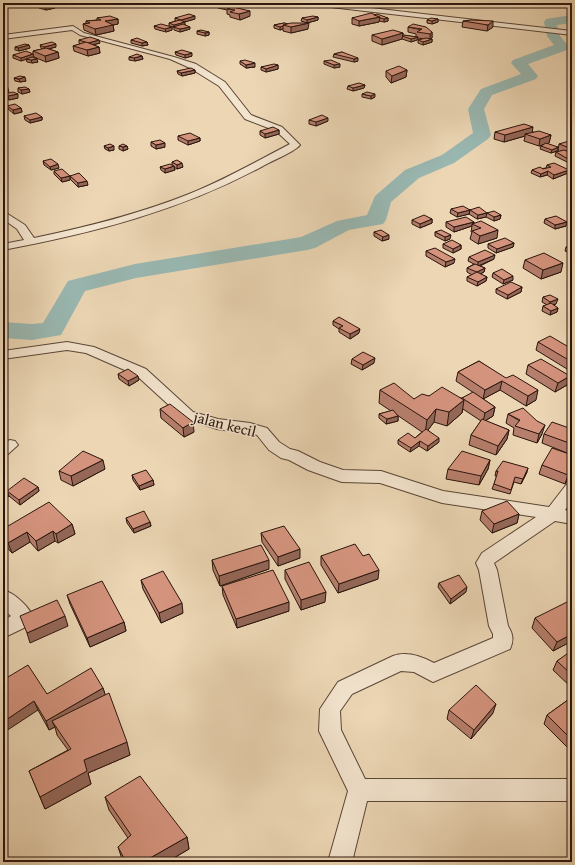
<svg xmlns="http://www.w3.org/2000/svg" width="575" height="865" viewBox="0 0 575 865" font-family="'Gentium Book Plus',serif">
	<rect width="100%" height="100%" fill="#ecd6b4"/>
	<filter id="stains"><feTurbulence type="fractalNoise" baseFrequency=".005" numOctaves="4"/><feColorMatrix values="0 0 0 0 .2 0 0 0 0 .09 0 0 0 0 .02 0 0 0 .5 -.17"/></filter>
	<radialGradient id="worn" r=".72"><stop offset=".6" stop-color="#630" stop-opacity="0"/><stop offset="1" stop-color="#630" stop-opacity=".3"/></radialGradient>
	<g fill="none" stroke-linecap="round" stroke-linejoin="round">
		<polygon fill="#99b8b2" fill-rule="evenodd" points="572,15 572,23 557,25 560,36 569,47 567,50 528,64 538,76 536,79 492,95 484,109 491,135 488,139 454,163 419,178 391,202 386,220 383,224 349,230 315,248 307,250 136,278 85,291 61,335 32,340 3,338 3,322 32,324 43,323 68,281 135,264 301,237 337,221 367,215 375,196 405,170 442,155 473,133 468,109 481,89 521,74 511,63 513,60 554,45 547,36 544,22 546,19"/>
		<defs>
			<g id="street">
				<polygon points="310,3 328,3 572,31 572,35 313,5"/>
				<path d="M 73,26 L 84,33 L 174,57 L 196,64 L 225,82 L 251,115 L 282,127 L 300,145 C 293,153 273,160 263,166 C 182,210 94,233 3,250 L 3,244 L 24,240 L 17,229 L 3,219 L 3,211 L 25,225 L 34,238 C 87,227 139,214 189,194 C 224,180 257,161 290,144 L 276,131 L 245,119 L 219,86 L 190,68 L 170,59 L 80,35 L 72,30 L 3,39 L 3,35 Z"/>
				<path d="M 67,342 L 94,347 L 146,369 L 193,412 L 218,419 L 250,423 L 267,428 L 279,442 L 290,449 L 298,451 L 320,462 L 343,470 L 381,471 L 443,491 L 549,507 L 566,485 L 572,483 L 572,501 L 565,510 L 572,512 L 572,524 L 555,521 L 494,563 L 497,570 L 508,626 C 513,634 514,640 510,649 L 433,682 L 414,672 L 401,671 L 352,694 L 340,711 L 341,730 L 365,779 L 572,779 L 572,801 L 367,801 L 352,862 L 328,862 L 348,791 L 319,731 L 320,709 L 338,682 L 393,656 C 407,651 421,656 434,663 L 493,638 L 493,634 L 489,626 L 479,570 L 476,563 L 482,553 L 536,517 L 442,503 L 380,483 L 342,482 L 336,480 L 308,470 L 289,460 L 281,458 L 269,450 L 257,435 L 217,429 L 183,418 L 136,375 L 86,353 L 67,350 L 3,359 L 3,351 Z"/>
				<polygon points="10,440 15,441 18,445 8,454 3,455 3,443"/>
				<path d="M 3,590 C 15,593 29,607 34,618 L 32,624 L 3,638 L 3,621 L 11,616 L 3,609 Z"/>
			</g>
		</defs>
		<use href="#street" stroke="#5a4536" stroke-width="2"/>
		<use href="#street" fill="#f3e4ce" fill-rule="evenodd"/>
	</g>
	<g fill="#b67e6c" stroke="#2a150c">
		<polygon points="210,3 249,3 245,5 235,3 232,5 226,4 226,5 232,6 232,7 250,16 240,20 230,17 230,15 227,14 227,10 218,8 218,6 211,5 211,4"/>
		<polygon points="39,5 55,8 46,10 39,8"/>
		<polygon points="374,15 388,18 388,21 384,22 379,21 379,22 359,26 352,24 352,18"/>
		<polygon points="318,17 318,20 307,23 301,21 302,18"/>
		<polygon points="97,18 118,19 118,24 113,25 114,31 96,35 84,30 83,24 86,23 86,21 97,20"/>
		<polygon points="175,18 195,19 184,22 185,25 190,29 180,32 174,30 174,27 169,26 169,23 176,21 175,21"/>
		<polygon points="438,19 438,22 432,24 427,23 427,20"/>
		<polygon points="471,20 493,27 487,31 462,27 463,21"/>
		<polygon points="284,23 308,29 291,33 283,31 283,29 280,30 274,28 274,25"/>
		<polygon points="154,26 172,27 172,30 166,32 155,29"/>
		<polygon points="408,27 432,32 432,38 430,39 432,39 432,42 423,45 418,43 418,40 424,39 418,38 417,40 411,42 402,39 382,45 372,41 372,35 403,33 403,35 416,37 416,34 408,32"/>
		<polygon points="197,31 209,32 209,35 205,36 197,34"/>
		<polygon points="79,40 100,43 93,45 99,47 100,53 88,56 74,51 73,46 80,44 79,43"/>
		<polygon points="131,40 147,42 148,45 142,46 131,43"/>
		<polygon points="29,45 30,48 19,51 15,50 15,47"/>
		<polygon points="40,45 56,47 48,49 58,52 59,58 46,62 34,57 33,57 38,62 32,63 27,62 26,59 21,61 13,58 13,55 33,54 33,51 42,49 41,48"/>
		<polygon points="175,52 192,56 185,58 176,55"/>
		<polygon points="342,52 358,61 354,62 333,57 334,54"/>
		<polygon points="142,56 143,59 135,61 129,60 129,57"/>
		<polygon points="240,61 255,67 246,68 240,64"/>
		<polygon points="324,61 340,67 334,68 324,64"/>
		<polygon points="278,65 278,69 266,72 261,70 261,67"/>
		<polygon points="195,70 195,73 182,76 178,74 177,71"/>
		<polygon points="407,70 406,77 391,83 386,77 386,71"/>
		<polygon points="14,78 26,81 20,82 15,81"/>
		<polygon points="365,85 364,88 353,91 347,89 348,86"/>
		<polygon points="18,88 29,89 30,92 22,94 18,92"/>
		<polygon points="4,94 18,98 9,100 5,97"/>
		<polygon points="362,94 375,97 371,99 362,97"/>
		<polygon points="7,106 21,108 22,112 14,114 8,109"/>
		<polygon points="24,116 42,117 42,120 30,123 25,120"/>
		<polygon points="309,120 328,121 316,126 309,124"/>
		<polygon points="279,130 279,134 265,138 260,135 260,131"/>
		<polygon points="495,132 532,132 551,135 549,143 547,143 557,151 551,153 540,149 541,146 542,145 539,146 524,141 525,136 504,142 494,139"/>
		<polygon points="178,136 200,138 200,141 188,145 178,140"/>
		<polygon points="151,142 165,147 156,149 151,146"/>
		<polygon points="572,142 572,160 567,162 555,156 556,152 559,151 558,151 559,144"/>
		<polygon points="104,146 114,150 109,151 105,149"/>
		<polygon points="119,146 127,146 128,149 123,151 119,149"/>
		<polygon points="43,161 59,168 51,170 44,165"/>
		<polygon points="172,162 183,167 177,169 174,167 175,170 165,173 161,170 160,167 172,165"/>
		<polygon points="547,165 569,170 568,173 553,179 547,175 540,177 531,173 532,170 546,168"/>
		<polygon points="54,171 70,180 62,182 54,174"/>
		<polygon points="70,176 88,185 78,187 70,179"/>
		<polygon points="451,209 470,210 469,214 457,217 450,213"/>
		<polygon points="470,210 501,215 500,219 494,221 486,217 477,219 469,214"/>
		<polygon points="432,219 432,223 420,228 412,224 412,220"/>
		<polygon points="545,219 566,226 555,229 544,223"/>
		<polygon points="446,222 474,222 474,223 497,238 478,244 470,239 472,232 471,232 472,226 454,232 446,227"/>
		<polygon points="374,232 389,239 382,241 374,236"/>
		<polygon points="435,232 450,239 445,241 435,236"/>
		<polygon points="514,243 513,247 496,253 488,248 488,244"/>
		<polygon points="443,244 461,245 461,249 453,253 443,248"/>
		<polygon points="572,244 572,254 565,251 566,247"/>
		<polygon points="426,251 454,263 445,267 426,256"/>
		<polygon points="469,257 494,259 480,266 485,268 484,272 480,274 487,277 486,281 477,286 467,281 467,277 472,275 467,272 467,268 474,264 468,261"/>
		<polygon points="525,260 561,272 541,279 523,268"/>
		<polygon points="493,273 513,280 503,284 492,277"/>
		<polygon points="522,287 521,292 507,299 496,293 496,289"/>
		<polygon points="543,297 556,304 553,305 558,308 557,312 550,315 542,311 543,306 547,305 542,302"/>
		<polygon points="333,321 359,333 350,339 339,332 339,329 333,325"/>
		<polygon points="538,342 572,349 572,372 536,350"/>
		<polygon points="352,359 374,363 362,370 351,364"/>
		<polygon points="479,361 536,400 526,406 500,390 483,399 495,407 493,416 485,421 509,430 507,439 496,455 469,445 471,435 481,421 463,409 462,413 447,426 434,422 428,430 439,442 427,451 419,446 410,452 398,444 398,440 415,438 422,432 397,415 398,416 398,421 386,424 379,418 379,414 391,411 379,403 380,390 414,399 429,396 462,398 474,393 456,381 458,372"/>
		<polygon points="528,365 570,376 567,385 555,392 526,374"/>
		<polygon points="118,374 139,380 129,386 119,379"/>
		<polygon points="160,409 194,432 184,437 161,418"/>
		<polygon points="508,414 542,434 537,443 513,435 514,428 506,423"/>
		<polygon points="572,429 572,455 542,443 544,434"/>
		<polygon points="490,460 488,469 479,485 446,479 448,469"/>
		<polygon points="542,465 572,472 565,484 539,474"/>
		<polygon points="105,469 73,486 61,480 59,471"/>
		<polygon points="496,471 527,472 521,484 514,482 510,494 492,489 497,476 495,476"/>
		<polygon points="132,475 153,480 154,485 140,490 133,480"/>
		<polygon points="38,487 39,491 20,505 9,496 3,499 3,488 7,491"/>
		<polygon points="482,511 519,514 517,523 492,533 480,520"/>
		<polygon points="126,518 150,522 151,526 134,533 127,523"/>
		<polygon points="72,524 75,534 58,543 55,541 38,551 30,542 12,553 3,543 3,529"/>
		<polygon points="261,533 300,558 278,566 262,542"/>
		<polygon points="321,556 363,556 378,579 338,593 321,565"/>
		<polygon points="212,560 269,569 220,586 213,570"/>
		<polygon points="285,570 325,602 301,610 285,579"/>
		<polygon points="141,580 183,613 161,623 143,589"/>
		<polygon points="439,583 466,592 450,604 438,587"/>
		<polygon points="222,586 289,611 237,628 223,595"/>
		<polygon points="67,595 124,622 126,631 90,647 70,604"/>
		<polygon points="572,604 572,641 553,651 532,628 535,618"/>
		<polygon points="572,652 572,688 553,670 557,661"/>
		<polygon points="3,680 47,694 103,688 105,695 130,755 88,773 91,784 45,809 29,771 68,750 57,735 55,727 49,730 38,710"/>
		<polygon points="572,697 572,752 544,724 547,715"/>
		<polygon points="449,710 493,713 471,739 447,719"/>
		<polygon points="105,797 187,837 189,849 167,862 123,862 118,847 128,838 109,810"/>
	</g>
	<g fill="#946758" stroke="#2a150c">
		<polygon points="54,5 55,8 46,10 45,7"/>
		<polygon points="250,11 250,16 240,20 239,14"/>
		<polygon points="195,16 195,19 181,23 181,20"/>
		<polygon points="318,17 318,20 307,23 307,20"/>
		<polygon points="380,17 379,22 359,26 359,21"/>
		<polygon points="388,18 388,21 384,22 384,19"/>
		<polygon points="118,19 118,24 113,25 114,31 96,35 95,29 105,21"/>
		<polygon points="438,19 438,22 432,24 432,21"/>
		<polygon points="493,21 493,27 487,31 488,25"/>
		<polygon points="185,22 185,25 174,27 174,25"/>
		<polygon points="309,23 308,29 291,33 291,27"/>
		<polygon points="283,26 283,29 280,30 280,27"/>
		<polygon points="172,27 172,30 166,32 165,29"/>
		<polygon points="190,27 190,29 180,32 180,29"/>
		<polygon points="209,32 209,35 205,36 205,33"/>
		<polygon points="432,32 432,38 430,40 430,34"/>
		<polygon points="403,33 402,39 382,45 382,39"/>
		<polygon points="418,37 417,40 411,42 411,39"/>
		<polygon points="432,39 432,42 423,45 423,42"/>
		<polygon points="99,40 100,43 88,46 88,43"/>
		<polygon points="147,42 148,45 142,46 142,43"/>
		<polygon points="56,44 56,47 44,50 44,47"/>
		<polygon points="29,45 30,48 19,51 18,48"/>
		<polygon points="99,47 100,53 88,56 87,50"/>
		<polygon points="58,52 59,58 46,62 45,56"/>
		<polygon points="192,53 192,56 185,58 185,55"/>
		<polygon points="33,54 34,57 21,61 21,58"/>
		<polygon points="142,56 143,59 135,61 134,58"/>
		<polygon points="358,58 358,61 354,62 354,59"/>
		<polygon points="37,59 38,62 32,63 31,60"/>
		<polygon points="255,63 255,67 246,68 246,65"/>
		<polygon points="340,64 340,67 334,68 334,65"/>
		<polygon points="278,65 278,69 266,72 266,69"/>
		<polygon points="195,70 195,73 182,76 181,73"/>
		<polygon points="407,70 406,77 391,83 392,76"/>
		<polygon points="25,77 26,81 20,82 19,79"/>
		<polygon points="7,85 9,92 3,93 3,86"/>
		<polygon points="365,85 364,88 353,91 353,88"/>
		<polygon points="29,89 30,92 22,94 21,90"/>
		<polygon points="18,94 18,98 9,100 8,96"/>
		<polygon points="375,94 375,97 371,99 371,96"/>
		<polygon points="21,108 22,112 14,114 13,110"/>
		<polygon points="42,117 42,120 30,123 30,120"/>
		<polygon points="328,118 328,121 316,126 316,122"/>
		<polygon points="533,127 532,134 525,134 525,136 504,142 505,135"/>
		<polygon points="279,130 279,134 265,138 265,134"/>
		<polygon points="551,135 549,143 539,146 540,139"/>
		<polygon points="200,138 200,141 188,145 188,141"/>
		<polygon points="165,143 165,147 156,149 156,145"/>
		<polygon points="114,146 114,150 109,151 108,148"/>
		<polygon points="127,146 128,149 123,151 123,147"/>
		<polygon points="558,147 557,151 551,153 552,150"/>
		<polygon points="572,157 572,160 567,162 568,159"/>
		<polygon points="182,163 183,167 177,169 177,165"/>
		<polygon points="58,164 59,168 51,170 50,167"/>
		<polygon points="174,166 175,170 165,173 165,169"/>
		<polygon points="569,170 568,173 553,179 554,175"/>
		<polygon points="548,171 547,175 540,177 541,174"/>
		<polygon points="70,176 70,180 62,182 61,178"/>
		<polygon points="87,181 88,185 78,187 78,183"/>
		<polygon points="470,210 469,214 457,217 458,213"/>
		<polygon points="487,213 486,217 477,219 478,215"/>
		<polygon points="501,215 500,219 494,221 494,217"/>
		<polygon points="432,219 432,223 420,228 420,224"/>
		<polygon points="474,222 473,224 472,224 472,226 454,232 454,227"/>
		<polygon points="567,222 566,226 555,229 555,225"/>
		<polygon points="498,230 497,238 478,244 480,236"/>
		<polygon points="389,235 389,239 382,241 383,237"/>
		<polygon points="451,235 450,239 445,241 445,237"/>
		<polygon points="514,243 513,247 496,253 497,249"/>
		<polygon points="461,245 461,249 453,253 453,249"/>
		<polygon points="495,255 494,259 478,266 478,262"/>
		<polygon points="455,259 454,263 445,267 446,262"/>
		<polygon points="563,263 561,272 541,279 543,270"/>
		<polygon points="485,268 484,272 476,276 477,272"/>
		<polygon points="513,276 513,280 503,284 504,280"/>
		<polygon points="487,277 486,281 477,286 478,282"/>
		<polygon points="522,287 521,292 507,299 508,295"/>
		<polygon points="558,299 556,304 549,306 550,302"/>
		<polygon points="558,308 557,312 550,315 551,311"/>
		<polygon points="360,329 359,333 350,339 350,334"/>
		<polygon points="375,358 374,363 362,370 363,365"/>
		<polygon points="138,376 139,380 129,386 128,381"/>
		<polygon points="570,376 567,385 555,392 558,383"/>
		<polygon points="502,381 500,390 483,399 485,390"/>
		<polygon points="538,390 536,400 526,406 528,396"/>
		<polygon points="464,400 462,413 447,426 449,412"/>
		<polygon points="495,407 493,416 483,422 485,413"/>
		<polygon points="436,409 434,422 425,434 427,420"/>
		<polygon points="398,416 398,421 386,424 387,419"/>
		<polygon points="193,422 194,432 184,437 183,428"/>
		<polygon points="545,425 542,434 537,443 539,434"/>
		<polygon points="509,430 507,439 496,455 498,446"/>
		<polygon points="439,438 439,442 427,451 428,446"/>
		<polygon points="420,441 419,446 410,452 411,448"/>
		<polygon points="103,460 105,469 73,486 71,476"/>
		<polygon points="490,460 488,469 479,485 481,476"/>
		<polygon points="528,468 527,472 521,484 523,479"/>
		<polygon points="572,468 572,472 565,484 568,475"/>
		<polygon points="153,480 154,485 140,490 139,486"/>
		<polygon points="38,487 39,491 20,505 19,500"/>
		<polygon points="7,491 9,496 3,499 3,494"/>
		<polygon points="519,514 517,523 492,533 494,524"/>
		<polygon points="150,522 151,526 134,533 133,529"/>
		<polygon points="72,524 75,534 58,543 56,534"/>
		<polygon points="53,531 55,541 38,551 36,541"/>
		<polygon points="27,532 30,542 12,553 8,543"/>
		<polygon points="300,549 300,558 278,566 278,557"/>
		<polygon points="269,560 269,569 220,586 219,576"/>
		<polygon points="379,570 378,579 338,593 339,584"/>
		<polygon points="467,587 466,592 450,604 451,599"/>
		<polygon points="326,592 325,602 301,610 301,600"/>
		<polygon points="289,602 289,611 237,628 236,619"/>
		<polygon points="182,603 183,613 161,623 159,613"/>
		<polygon points="65,616 68,626 30,643 27,633"/>
		<polygon points="124,622 126,631 90,647 87,638"/>
		<polygon points="572,634 572,641 553,651 557,642"/>
		<polygon points="103,688 106,697 52,721 55,727 49,730 46,721"/>
		<polygon points="34,701 38,710 3,733 3,722"/>
		<polygon points="496,704 493,713 471,739 474,730"/>
		<polygon points="127,742 130,755 88,773 91,784 45,809 40,797 84,760"/>
		<polygon points="187,837 189,849 167,862 143,862"/>
	</g>
	<g fill="#d4937d" stroke="#2a150c">
		<polygon points="47,3 54,5 45,7 39,5"/>
		<polygon points="214,3 226,3 222,4 232,6 228,7 218,6 222,4"/>
		<polygon points="233,7 250,11 239,14 230,12 235,10 227,9"/>
		<polygon points="371,13 380,17 359,21 352,18"/>
		<polygon points="189,14 195,16 181,20 175,18"/>
		<polygon points="377,14 388,18 384,19 380,18 380,17 374,15"/>
		<polygon points="110,16 118,19 105,21 113,25 95,29 83,24 90,23 86,21 101,20 97,18"/>
		<polygon points="313,16 318,17 307,20 302,18"/>
		<polygon points="431,18 438,19 432,21 427,20"/>
		<polygon points="180,20 185,22 174,25 169,23"/>
		<polygon points="471,20 493,21 488,25 463,21"/>
		<polygon points="284,23 288,24 280,27 274,25"/>
		<polygon points="291,23 309,23 291,27 283,25"/>
		<polygon points="161,24 172,27 165,29 154,26"/>
		<polygon points="183,24 190,27 180,29 173,27"/>
		<polygon points="413,24 426,27 432,32 430,34 417,32 422,29 408,27"/>
		<polygon points="201,30 209,32 205,33 197,31"/>
		<polygon points="393,30 403,33 382,39 372,35"/>
		<polygon points="403,35 418,37 411,39 402,36"/>
		<polygon points="90,37 99,40 88,43 79,40"/>
		<polygon points="137,38 147,42 142,43 131,40"/>
		<polygon points="426,38 432,39 423,42 418,40"/>
		<polygon points="52,42 56,44 44,47 40,45"/>
		<polygon points="86,42 99,47 87,50 73,46"/>
		<polygon points="25,44 29,45 18,48 15,47"/>
		<polygon points="46,48 58,52 45,56 33,51"/>
		<polygon points="182,50 192,53 185,55 175,52"/>
		<polygon points="26,51 33,54 21,58 13,55"/>
		<polygon points="342,52 358,58 354,59 334,54"/>
		<polygon points="137,54 142,56 134,58 129,57"/>
		<polygon points="32,57 37,59 31,60 26,59"/>
		<polygon points="245,60 255,63 246,65 240,61"/>
		<polygon points="331,60 340,64 334,65 324,61"/>
		<polygon points="274,64 278,65 266,69 261,67"/>
		<polygon points="399,66 407,70 392,76 386,71"/>
		<polygon points="191,68 195,70 181,73 177,71"/>
		<polygon points="20,76 25,77 19,79 14,78"/>
		<polygon points="3,83 7,85 3,86"/>
		<polygon points="359,83 365,85 353,88 348,86"/>
		<polygon points="25,87 29,89 21,90 18,88"/>
		<polygon points="13,92 18,94 8,96 4,94"/>
		<polygon points="367,92 375,94 371,96 362,94"/>
		<polygon points="15,104 21,108 13,110 7,106"/>
		<polygon points="36,113 42,117 30,120 24,116"/>
		<polygon points="322,115 328,118 316,122 309,120"/>
		<polygon points="524,124 533,127 505,135 495,132"/>
		<polygon points="273,127 279,130 265,134 260,131"/>
		<polygon points="539,131 551,135 540,139 525,134"/>
		<polygon points="190,133 200,138 188,141 178,136"/>
		<polygon points="160,140 165,143 156,145 151,142"/>
		<polygon points="569,141 572,142 572,149 559,144"/>
		<polygon points="546,143 558,147 552,150 541,146"/>
		<polygon points="110,144 114,146 108,148 104,146"/>
		<polygon points="123,144 127,146 123,147 119,146"/>
		<polygon points="564,150 572,153 572,157 568,159 556,152"/>
		<polygon points="51,159 58,164 50,167 43,161"/>
		<polygon points="177,160 182,163 177,165 172,162"/>
		<polygon points="554,163 569,170 554,175 548,171 541,174 532,170 540,167 543,169 551,167 547,165"/>
		<polygon points="170,164 174,166 165,169 160,167"/>
		<polygon points="62,169 70,176 61,178 54,171"/>
		<polygon points="79,173 87,181 78,183 70,176"/>
		<polygon points="463,206 470,210 458,213 451,209"/>
		<polygon points="479,207 487,213 494,211 501,215 494,217 487,213 478,215 470,210"/>
		<polygon points="424,215 432,219 420,224 412,220"/>
		<polygon points="556,216 567,222 555,225 545,219"/>
		<polygon points="466,217 474,222 454,227 446,222"/>
		<polygon points="481,221 498,230 480,236 472,231 481,228 472,224"/>
		<polygon points="381,230 389,235 383,237 374,232"/>
		<polygon points="441,230 451,235 445,237 435,232"/>
		<polygon points="505,238 514,243 497,249 488,244"/>
		<polygon points="452,240 461,245 453,249 443,244"/>
		<polygon points="572,244 572,250 566,247"/>
		<polygon points="435,248 455,259 446,262 426,251"/>
		<polygon points="485,250 495,255 478,262 469,257"/>
		<polygon points="544,253 563,263 543,270 525,260"/>
		<polygon points="475,264 485,268 477,272 467,268"/>
		<polygon points="502,269 513,276 504,280 493,273"/>
		<polygon points="477,272 487,277 478,282 467,277"/>
		<polygon points="511,282 522,287 508,295 496,289"/>
		<polygon points="550,295 558,299 550,302 543,297"/>
		<polygon points="551,303 558,308 551,311 543,306"/>
		<polygon points="339,317 360,329 350,334 339,328 343,326 333,321"/>
		<polygon points="550,336 572,349 572,362 538,342"/>
		<polygon points="363,352 375,358 363,365 352,359"/>
		<polygon points="541,359 570,376 558,383 528,365"/>
		<polygon points="479,361 506,378 513,375 538,390 528,396 502,381 485,390 458,372"/>
		<polygon points="128,369 138,376 128,381 118,374"/>
		<polygon points="394,383 414,399 422,394 429,396 442,387 464,400 449,412 436,409 427,420 380,390"/>
		<polygon points="473,392 495,407 485,413 462,398"/>
		<polygon points="170,404 193,422 183,428 160,409"/>
		<polygon points="523,408 537,421 545,425 539,434 515,426 520,420 508,414"/>
		<polygon points="393,410 398,416 387,419 379,414"/>
		<polygon points="482,419 509,430 498,446 471,435"/>
		<polygon points="552,422 572,429 572,444 544,434"/>
		<polygon points="426,429 439,438 428,446 420,441 411,448 398,440 408,433 415,438"/>
		<polygon points="552,448 572,455 572,468 568,475 542,465"/>
		<polygon points="83,451 103,460 71,476 59,471"/>
		<polygon points="462,451 490,460 481,476 448,469"/>
		<polygon points="503,461 528,468 523,479 515,477 511,490 494,484 498,471 496,471"/>
		<polygon points="146,470 153,480 139,486 132,475"/>
		<polygon points="24,478 38,487 19,500 7,491"/>
		<polygon points="3,488 7,491 3,494"/>
		<polygon points="507,501 519,514 494,524 482,511"/>
		<polygon points="49,502 72,524 56,534 53,531 36,541 27,532 8,543 3,537 3,529"/>
		<polygon points="144,511 150,522 133,529 126,518"/>
		<polygon points="284,526 300,549 278,557 261,533"/>
		<polygon points="355,544 363,556 369,554 379,570 339,584 321,556"/>
		<polygon points="261,545 269,560 219,576 212,560"/>
		<polygon points="309,562 326,592 301,600 285,570"/>
		<polygon points="273,570 289,602 236,619 222,586"/>
		<polygon points="163,571 182,603 159,613 141,580"/>
		<polygon points="459,575 467,587 451,599 439,583"/>
		<polygon points="102,581 124,622 87,638 67,595"/>
		<polygon points="57,600 65,616 27,633 20,616"/>
		<polygon points="569,601 572,604 572,634 557,642 535,618"/>
		<polygon points="571,651 572,652 572,675 557,661"/>
		<polygon points="28,665 47,694 91,668 103,688 46,721 34,701 3,722 3,680"/>
		<polygon points="476,685 496,704 474,730 449,710"/>
		<polygon points="109,693 127,742 84,760 87,771 40,797 29,771 71,749 52,721"/>
		<polygon points="572,697 572,740 547,715"/>
		<polygon points="140,776 187,837 143,862 126,862 118,847 131,835 105,797"/>
	</g>
	<g text-anchor="middle" dominant-baseline="central" stroke-width="3" stroke-linejoin="round" paint-order="stroke">
		<g font-size="15" fill="#2a150c" stroke="#f3e4ce">
			<text transform="translate(225 424) rotate(14)">jalan kecil</text>
		</g>
	</g>
	<rect width="575" height="865" fill="none" stroke="#ecd6b4" stroke-width="16"/>
	<rect x="4" y="4" width="567" height="857" fill="none" stroke="#2a150c" stroke-width="2"/>
	<rect x="8" y="8" width="559" height="849" fill="none" stroke="#2a150c"/>
	<rect width="100%" height="100%" filter="url(#stains)"/>
	<rect width="100%" height="100%" fill="url(#worn)"/>
</svg>
